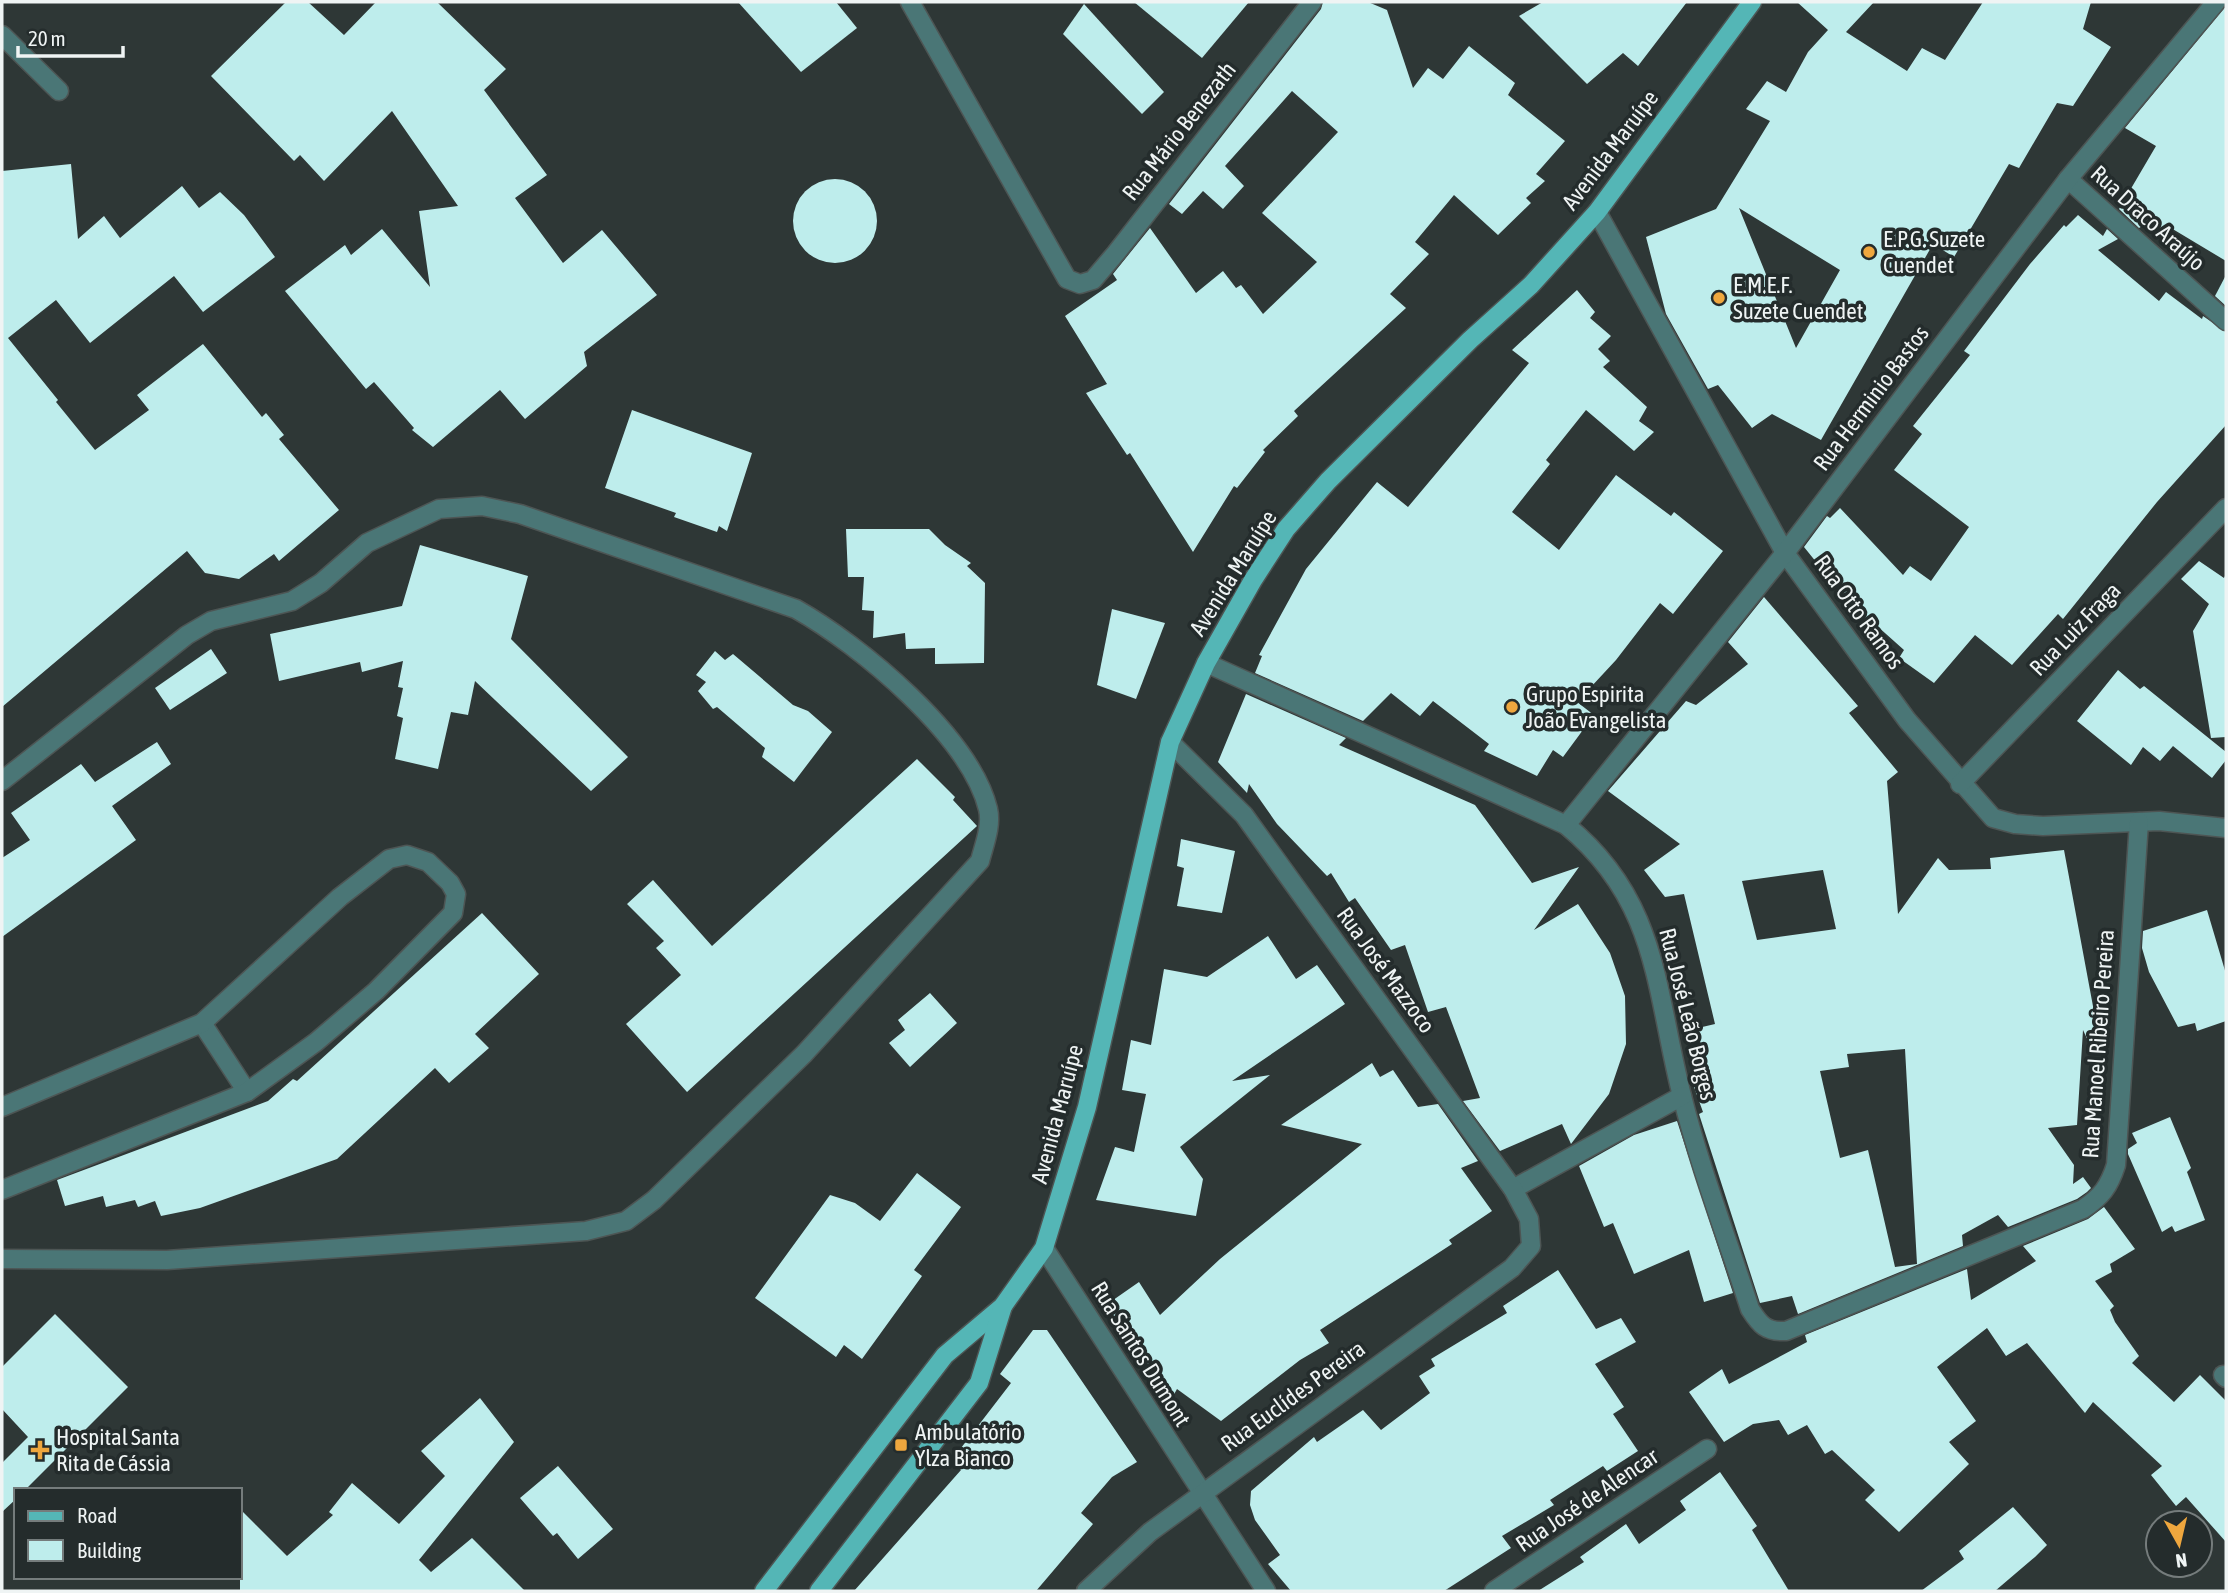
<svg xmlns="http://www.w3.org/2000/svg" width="2228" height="1593" viewBox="0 0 2228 1593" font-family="'Asap Condensed',sans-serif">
	<rect width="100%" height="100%" fill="#2e3736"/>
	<g fill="#beedec" fill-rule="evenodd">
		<polygon points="286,2 308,2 344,35 376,2 437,2 506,69 484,90 547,175 515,198 563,263 602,230 657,295 584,352 587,366 525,419 500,390 433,447 412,430 414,428 374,382 366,389 285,291 345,245 351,255 382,229 430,287 419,211 458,206 392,111 324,181 300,155 294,161 211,76"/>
		<polygon points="738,2 836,2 857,28 801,72"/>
		<polygon points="1134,2 1249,2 1202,58"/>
		<polygon points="1323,2 1368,2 1387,10 1413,88 1428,68 1443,79 1469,46 1515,83 1508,95 1565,141 1536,174 1545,181 1526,198 1531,203 1498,235 1454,195 1415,242 1429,254 1390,294 1406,308 1294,411 1298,416 1263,450 1265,452 1237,488 1234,486 1193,552 1130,453 1127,455 1086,393 1107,384 1065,316 1117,280 1113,274 1150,228 1196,293 1223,271 1236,288 1241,285 1263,314 1317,262 1262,213 1338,132 1292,91 1225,166 1244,186 1223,209 1203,191 1182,214 1169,204 1321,9"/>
		<polygon points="1543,2 1687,2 1638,66 1623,53 1587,84 1519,16"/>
		<path d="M 1797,2 L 1874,2 L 1846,32 L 1907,71 L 1922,48 L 1945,60 L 1983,2 L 2091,2 L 2083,29 L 2111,47 L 2073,106 L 2057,103 L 2019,168 L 2009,164 L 1954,257 L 1933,244 L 1821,440 L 1772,414 L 1752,428 L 1718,385 L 1708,389 L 1666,314 L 1646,237 L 1716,209 L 1770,121 L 1746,109 L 1767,81 L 1786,92 L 1808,52 L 1828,30 ZM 1739,208 L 1840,270 L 1796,348 Z"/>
		<polygon points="1084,4 1164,92 1142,114 1063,34"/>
		<polygon points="2226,6 2226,261 2166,225 2162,233 2144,225 2139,228 2119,209 2156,146 2125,128"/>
		<polygon points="71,164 78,239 104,216 120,238 182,186 199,208 220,192 244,215 275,257 203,312 174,276 90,343 56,300 8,338 58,400 56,402 95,450 149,410 137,395 203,344 262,417 266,413 284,435 279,439 339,510 279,561 274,554 239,579 205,573 187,551 2,707 2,171"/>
		<circle cx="835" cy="221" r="42"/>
		<polygon points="2078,215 2103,236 2107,229 2118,239 2098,250 2159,301 2166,292 2202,319 2203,316 2226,332 2226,425 2157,502 2063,619 2058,614 2012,665 1975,635 1934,683 1899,658 1904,650 1867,617 1863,620 1804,547 1827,516 1830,518 1840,508 1903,575 1910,566 1931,581 1969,527 1894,470 1922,434 1913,426 1970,355 1964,351 2030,264 2064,225 2066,227"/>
		<polygon points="2226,275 2226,306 2215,296"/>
		<polygon points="1577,290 1595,312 1590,318 1611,336 1598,349 1610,361 1603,367 1647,407 1639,421 1654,432 1634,451 1586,410 1546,460 1550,464 1512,512 1559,550 1616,475 1671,516 1674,512 1723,551 1673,614 1660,603 1616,660 1577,702 1594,715 1563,757 1553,750 1537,776 1484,751 1489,744 1433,701 1420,716 1391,693 1363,721 1255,673 1262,656 1259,655 1306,569 1377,482 1408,507 1529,363 1512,350"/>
		<polygon points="632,410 752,453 727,531 719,526 717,532 674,517 676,513 605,488"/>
		<polygon points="846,529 929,529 945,545 971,563 967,566 985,583 984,663 935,664 935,648 906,649 905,633 873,638 874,611 862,610 864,577 848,577"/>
		<polygon points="420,545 528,576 511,639 628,757 591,791 475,681 468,715 451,712 438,769 395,759 403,718 397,716 403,688 398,687 403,661 362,672 360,662 279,681 270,634 402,606"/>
		<polygon points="2199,561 2224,578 2226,574 2226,737 2211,738 2193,631 2209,604 2181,579"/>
		<path d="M 1764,597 L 1858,706 L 1849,713 L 1898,772 L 1887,781 L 1898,914 L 1938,858 L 1949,870 L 1991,869 L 1990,858 L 2064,850 L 2100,1044 L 2091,1047 L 2083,1030 L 2077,1125 L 2048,1128 L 2074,1165 L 2073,1184 L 2083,1177 L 2091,1188 L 2087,1192 L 2077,1199 L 2008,1227 L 1998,1215 L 1962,1235 L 1963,1246 L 1798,1314 L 1792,1296 L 1760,1303 L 1699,1114 L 1703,1112 L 1694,1087 L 1707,1083 L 1698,1028 L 1715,1024 L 1684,894 L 1665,897 L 1644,870 L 1680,844 L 1608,791 L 1686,701 L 1696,705 L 1748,664 L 1728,642 ZM 1823,870 L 1836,929 L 1757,940 L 1742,881 ZM 1905,1049 L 1917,1264 L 1895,1267 L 1868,1150 L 1840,1158 L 1820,1071 L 1849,1067 L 1847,1054 Z"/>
		<polygon points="1112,609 1165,623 1136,699 1097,685"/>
		<polygon points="211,649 227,673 170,710 155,688"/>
		<polygon points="715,651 725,660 733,654 793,705 808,711 832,732 794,782 762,757 765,748 717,707 713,709 698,691 706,682 696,675"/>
		<polygon points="2118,670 2140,689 2144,686 2226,752 2226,760 2212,778 2173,746 2160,761 2143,747 2131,765 2077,721"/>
		<polygon points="1246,694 1346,738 1339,745 1475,805 1532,883 1579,867 1534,930 1578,904 1610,953 1625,996 1626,1044 1609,1094 1571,1144 1562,1124 1500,1151 1463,1101 1480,1098 1446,1007 1428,1012 1405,945 1391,950 1355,898 1349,902 1331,873 1327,876 1277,824 1249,784 1247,793 1218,762"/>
		<polygon points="157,742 171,764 112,806 136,840 2,937 2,858 30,840 11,813 81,764 95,782"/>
		<polygon points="917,759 955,797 953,800 977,826 687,1092 626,1024 681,975 656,948 664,941 627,904 653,880 712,946"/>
		<polygon points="1181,839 1235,851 1222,913 1177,906 1184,868 1177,866"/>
		<polygon points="2207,910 2226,974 2226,1021 2197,1031 2195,1023 2178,1027 2149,972 2142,948 2143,931"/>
		<polygon points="482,913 539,974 475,1034 489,1048 449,1083 435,1068 337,1159 200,1208 161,1216 155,1201 138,1207 135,1200 106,1207 103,1196 65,1206 57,1180 268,1101 293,1079 297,1081"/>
		<polygon points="1268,936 1296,979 1317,965 1345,1004 1232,1081 1270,1075 1180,1147 1203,1179 1196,1216 1096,1200 1115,1147 1134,1152 1146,1094 1122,1090 1131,1040 1151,1045 1164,969 1207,977"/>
		<polygon points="930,993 957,1023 910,1067 889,1043 905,1030 898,1020"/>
		<polygon points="1372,1063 1380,1077 1393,1070 1418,1107 1438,1104 1478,1161 1461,1168 1492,1211 1449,1240 1452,1244 1320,1330 1329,1343 1300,1360 1221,1421 1177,1389 1172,1398 1106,1305 1139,1282 1160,1315 1220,1259 1362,1144 1281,1125"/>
		<polygon points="2170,1117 2191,1168 2187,1172 2205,1220 2175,1232 2172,1226 2162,1232 2128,1154 2128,1149 2137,1143 2132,1133"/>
		<polygon points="1677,1121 1733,1293 1704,1302 1689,1250 1634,1274 1613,1223 1604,1227 1579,1166 1634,1135"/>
		<polygon points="917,1173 961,1207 914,1270 922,1276 862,1359 844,1345 836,1357 755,1298 830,1195 855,1203 880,1221"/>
		<polygon points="2104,1207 2135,1249 2110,1264 2112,1272 2095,1281 2114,1306 2110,1310 2115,1322 2139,1356 2132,1363 2174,1402 2200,1375 2226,1401 2226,1542 2186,1497 2176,1506 2151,1475 2162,1466 2093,1402 2085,1413 2027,1343 2006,1356 1987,1328 1937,1367 1976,1421 1949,1442 1969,1464 1899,1532 1865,1500 1875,1490 1832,1450 1825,1454 1807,1425 1788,1435 1779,1420 1753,1424 1724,1442 1689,1392 1722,1369 1729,1384 1807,1342 1805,1335 1967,1269 1971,1300 2036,1261 2023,1246 2088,1219"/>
		<polygon points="1558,1270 1596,1329 1621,1318 1636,1342 1595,1364 1624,1407 1613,1414 1638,1451 1607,1471 1603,1466 1550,1500 1554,1505 1502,1536 1511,1548 1444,1591 1291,1591 1268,1564 1280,1555 1255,1520 1250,1505 1251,1491 1314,1437 1317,1442 1363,1410 1381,1430 1430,1393 1419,1376 1435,1366 1431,1359 1507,1313 1503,1306"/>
		<polygon points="55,1314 128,1387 25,1490 16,1490 16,1499 2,1512 2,1463 28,1437 2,1409 2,1367"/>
		<polygon points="1033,1330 1047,1330 1137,1462 1112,1477 1081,1513 1093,1524 1036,1591 854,1591 961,1470 951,1461 1011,1383 1000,1374"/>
		<polygon points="480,1398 514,1442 419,1560 431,1572 472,1538 525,1591 240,1591 240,1509 287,1556 333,1515 329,1512 352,1483 399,1524 445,1476 421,1451"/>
		<polygon points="558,1466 613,1529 578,1559 557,1533 553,1536 520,1498"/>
		<polygon points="1720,1472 1757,1526 1752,1530 1789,1591 1538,1591 1584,1562 1580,1557 1626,1524 1639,1544 1686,1510 1680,1501"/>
		<polygon points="2013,1507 2047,1545 2035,1557 1995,1591 1921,1591 1964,1559 1959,1551"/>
	</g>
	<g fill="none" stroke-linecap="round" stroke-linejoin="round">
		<defs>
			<g id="minor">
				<polyline points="910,2 1067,279 1080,284 1093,280 1116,253 1312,2"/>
				<polyline points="2,35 59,91"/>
				<polyline points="2068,179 2226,321"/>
				<polyline points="1597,212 1785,553 1907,720 1993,818 2015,824 2043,826 2159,821 2226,828"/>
				<path d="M 1206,663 L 1566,825 C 1659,901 1655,990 1682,1096 C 1700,1168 1727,1238 1750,1309 C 1760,1325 1766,1332 1786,1331 L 2083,1209 C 2101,1197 2109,1187 2116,1165 L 2139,822"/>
				<path d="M 2,781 L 187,635 L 211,621 L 292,601 L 321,583 L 367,543 L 439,509 L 482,506 L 520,514 L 796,609 C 860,645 970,736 988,809 C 992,826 984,845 980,861 L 804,1054 L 654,1200 L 626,1221 L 586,1231 L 167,1260 L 2,1259"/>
				<polyline points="1960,784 2226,508"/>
				<polyline points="1566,825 1785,553 2068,179 2216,2"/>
				<polyline points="202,1023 247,1092"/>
				<polyline points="2,1107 202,1023 340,897 389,859 407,855 428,862 450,883 456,894 453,913 376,991 316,1042 247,1092 2,1190"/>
				<polyline points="1513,1189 1682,1096"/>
				<polyline points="1044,1248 1266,1591"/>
				<polyline points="2223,1375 2226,1378"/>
				<polyline points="1086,1591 1150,1532 1512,1268 1531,1246 1529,1219 1513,1189 1244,815 1170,742"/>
				<polyline points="1494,1591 1707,1449"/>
			</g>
			<g id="major">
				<polyline points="764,1591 945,1355 1003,1306 1044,1248 1087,1107 1170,742 1206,663 1253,580 1286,529 1328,481 1470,340 1531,285 1597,212 1752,2"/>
				<polyline points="819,1591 979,1383 1003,1306"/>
			</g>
		</defs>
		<use href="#minor" stroke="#4d5554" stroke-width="21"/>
		<use href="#major" stroke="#4d5554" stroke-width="21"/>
		<use href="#minor" stroke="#4a7676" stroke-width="18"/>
		<use href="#major" stroke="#54b6b6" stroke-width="18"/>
	</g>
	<g fill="#efa73e" stroke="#242c2c" stroke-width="2.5">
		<circle cx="1869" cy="252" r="7"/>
		<circle cx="1719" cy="298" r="7"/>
		<circle cx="1512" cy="707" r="7"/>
		<rect x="894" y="1438" width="14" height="14" rx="3.5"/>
		<path d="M36.5 1439.5h7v7h7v7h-7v7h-7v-7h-7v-7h7z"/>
	</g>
	<g text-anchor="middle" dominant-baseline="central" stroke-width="7" stroke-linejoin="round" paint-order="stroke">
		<g font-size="23" fill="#eff4f4" stroke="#242c2c">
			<text transform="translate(1179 131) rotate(-52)">Rua Mário Benezath</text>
			<text transform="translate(1610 150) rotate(-53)">Avenida Maruípe</text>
			<text transform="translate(2148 218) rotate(42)">Rua Draco Araújo</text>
			<text transform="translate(1871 398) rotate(-53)">Rua Herminio Bastos</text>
			<text transform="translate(1233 573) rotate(-58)">Avenida Maruípe</text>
			<text transform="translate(1859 612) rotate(54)">Rua Otto Ramos</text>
			<text transform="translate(2075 629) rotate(-46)">Rua Luiz Fraga</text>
			<text transform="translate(1386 970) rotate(54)">Rua José Mazzoco</text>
			<text transform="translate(1688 1014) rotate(76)">Rua José Leão Borges</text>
			<text transform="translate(2098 1044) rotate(-86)">Rua Manoel Ribeiro Pereira</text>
			<text transform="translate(1057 1114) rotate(-75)">Avenida Maruípe</text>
			<text transform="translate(1141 1354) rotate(58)">Rua Santos Dumont</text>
			<text transform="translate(1293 1396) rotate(-36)">Rua Euclídes Pereira</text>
			<text transform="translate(1587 1500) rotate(-34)">Rua José de Alencar</text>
		</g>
		<g font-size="23" fill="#eff4f4" stroke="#242c2c" text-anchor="start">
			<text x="1883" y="239">E.P.G. Suzete<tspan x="1883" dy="26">Cuendet</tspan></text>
			<text x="1733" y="285">E.M.E.F.<tspan x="1733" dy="26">Suzete Cuendet</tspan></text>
			<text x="1526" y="694">Grupo Espirita<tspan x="1526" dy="26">João Evangelista</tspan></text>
			<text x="915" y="1432">Ambulatório<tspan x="915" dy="26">Ylza Bianco</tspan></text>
			<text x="56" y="1437">Hospital Santa<tspan x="56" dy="26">Rita de Cássia</tspan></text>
		</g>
	</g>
	<rect width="2228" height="1593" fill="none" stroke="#eff4f4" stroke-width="7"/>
	<rect x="14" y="1488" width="228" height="91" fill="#242c2c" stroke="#757c7c" stroke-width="2"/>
	<rect x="28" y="1511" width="35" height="10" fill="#54b6b6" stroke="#757c7c" stroke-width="2"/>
	<text x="77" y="1523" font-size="21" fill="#eff4f4">Road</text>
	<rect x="28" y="1540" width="35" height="21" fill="#beedec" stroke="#757c7c" stroke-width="2"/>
	<text x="77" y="1558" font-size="21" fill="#eff4f4">Building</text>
	<g transform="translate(2179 1544) rotate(172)"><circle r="33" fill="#242c2c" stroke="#757c7c" stroke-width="2"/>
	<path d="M0-5L12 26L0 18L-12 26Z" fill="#efa73e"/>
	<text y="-10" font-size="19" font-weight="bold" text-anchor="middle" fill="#eff4f4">N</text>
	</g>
	<path d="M18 46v10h105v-10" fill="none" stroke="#eff4f4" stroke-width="3.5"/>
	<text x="28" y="46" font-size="21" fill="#eff4f4" stroke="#242c2c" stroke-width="5" paint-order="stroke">20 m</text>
</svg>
